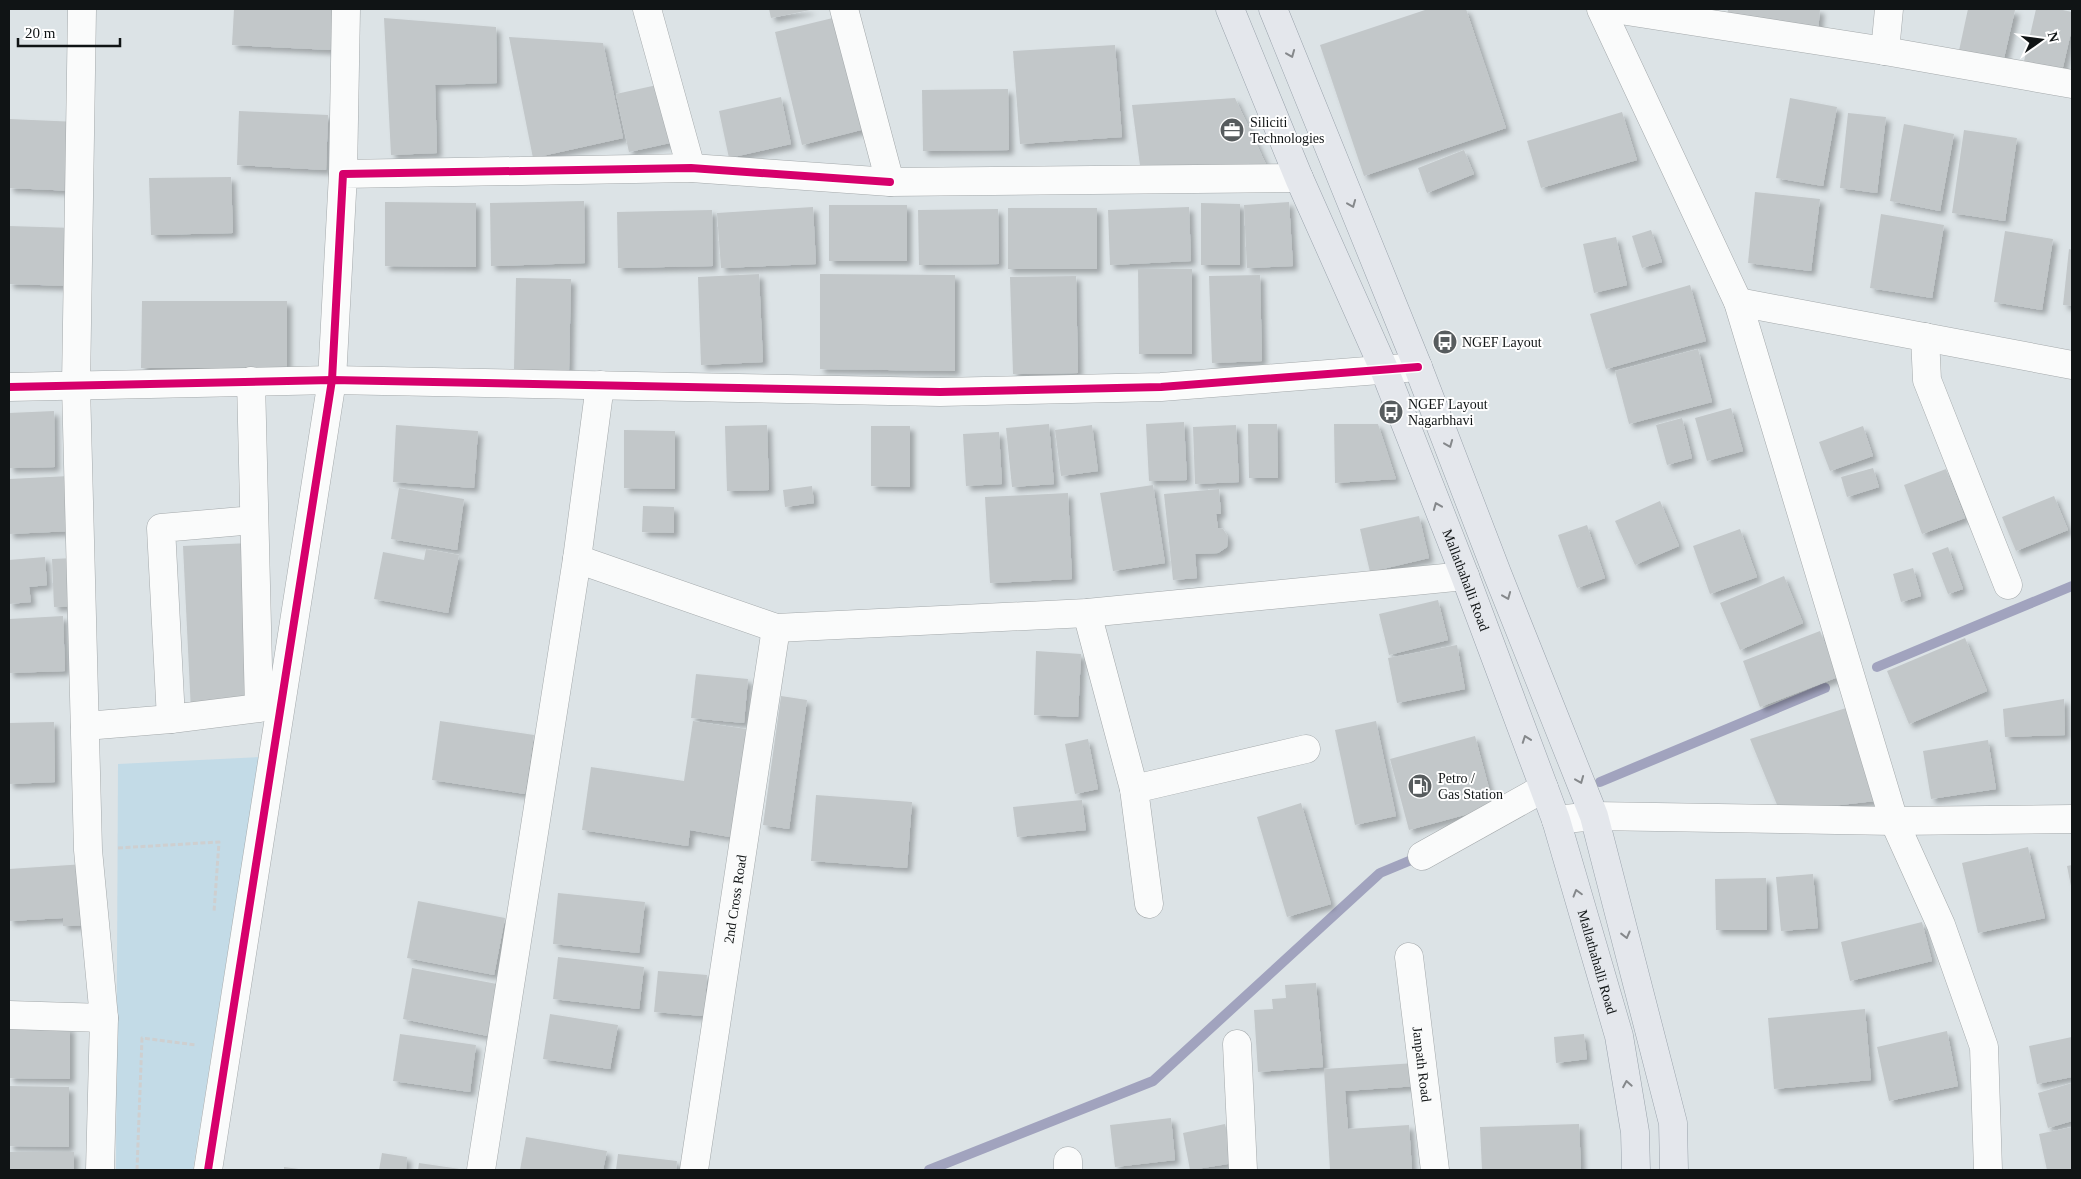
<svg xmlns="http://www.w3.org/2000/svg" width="2081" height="1179" viewBox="0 0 2081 1179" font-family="'Times New Roman',serif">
	<defs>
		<filter id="shadow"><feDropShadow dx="4.5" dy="4.5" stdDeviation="2.5" flood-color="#0004"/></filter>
	</defs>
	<rect width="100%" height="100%" fill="#dce3e6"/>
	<polygon fill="#c3dbe7" points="259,757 193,1170 116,1170 118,764"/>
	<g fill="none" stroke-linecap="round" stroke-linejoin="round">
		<g stroke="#a1a3be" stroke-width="10">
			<polyline points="1877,667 2072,586"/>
			<polyline points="1600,782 1825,688"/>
			<polyline points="929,1170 1153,1081 1380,873 1421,856"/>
		</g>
	</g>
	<g fill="#c2c7c9" filter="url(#shadow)">
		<polygon points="234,9 334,9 332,50 232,45"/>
		<polygon points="769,9 810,9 810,10 771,18"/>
		<polygon points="1428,9 1466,9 1506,128 1364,176 1320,45"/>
		<polygon points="1728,9 1820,9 1818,32 1727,18"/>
		<polygon points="1968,9 2015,10 2002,67 1957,60"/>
		<polygon points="2036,9 2058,9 2072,12 2072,28 2060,80 2022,70"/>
		<polygon points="837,17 865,129 802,145 775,32"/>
		<polygon points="384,18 496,27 497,83 435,85 437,153 391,155"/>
		<polygon points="509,37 603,43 623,138 533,158"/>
		<polygon points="1115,45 1122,137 1020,144 1013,51"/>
		<polygon points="657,85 670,143 629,152 616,94"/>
		<polygon points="1008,89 1009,150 923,151 922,90"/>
		<polygon points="781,97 791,144 729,158 719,111"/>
		<polygon points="1235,98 1270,173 1141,173 1132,105"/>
		<polygon points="1790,98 1837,107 1823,186 1776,178"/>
		<polygon points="239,111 328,115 326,170 237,165"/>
		<polygon points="1622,112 1637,160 1541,188 1527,141"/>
		<polygon points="1848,113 1886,117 1877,193 1840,188"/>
		<polygon points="9,119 78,122 75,191 9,188"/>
		<polygon points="1904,124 1954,134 1940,211 1890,201"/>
		<polygon points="1964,130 2017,138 2005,221 1952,213"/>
		<polygon points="1464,150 1474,174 1427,193 1418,168"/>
		<polygon points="231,177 233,233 151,235 149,178"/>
		<polygon points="1755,192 1820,199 1811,271 1748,263"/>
		<polygon points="584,201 585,263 491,266 490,203"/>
		<polygon points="385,202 476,203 476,267 385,266"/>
		<polygon points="1289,202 1293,266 1247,268 1244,205"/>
		<polygon points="1201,203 1240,204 1240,265 1201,265"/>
		<rect x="829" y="205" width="78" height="56"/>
		<polygon points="813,207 816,264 721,268 717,213"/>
		<polygon points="1189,207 1191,261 1110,265 1108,210"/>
		<rect x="1008" y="208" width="89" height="61"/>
		<polygon points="998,209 999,264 919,265 918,210"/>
		<polygon points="712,210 713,266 618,268 617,212"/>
		<polygon points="1881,214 1944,225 1932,298 1870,288"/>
		<polygon points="9,226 74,228 72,286 9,284"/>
		<polygon points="1651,230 1662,262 1642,268 1632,236"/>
		<polygon points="2005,231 2053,239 2042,310 1994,302"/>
		<polygon points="1616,237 1627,285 1594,293 1583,244"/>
		<polygon points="2069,249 2072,250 2072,306 2063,305"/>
		<polygon points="1138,269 1192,269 1192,354 1139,354"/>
		<polygon points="759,274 763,362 701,365 698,277"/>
		<polygon points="820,274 955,275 955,371 820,369"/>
		<polygon points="1260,275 1262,361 1212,363 1209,276"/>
		<polygon points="1076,276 1078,373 1013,374 1010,277"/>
		<polygon points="516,278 571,279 569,371 514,369"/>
		<polygon points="1690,285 1706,341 1606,369 1590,314"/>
		<polygon points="142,301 287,301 287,368 141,368"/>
		<polygon points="1698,349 1712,402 1629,424 1615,371"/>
		<polygon points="1731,408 1743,451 1707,461 1695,418"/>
		<polygon points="54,411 55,467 9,468 9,413"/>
		<polygon points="1682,418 1692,458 1667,465 1656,425"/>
		<polygon points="1184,422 1187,480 1149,481 1146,424"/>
		<polygon points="1049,424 1054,484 1012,487 1006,428"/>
		<polygon points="1248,424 1277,424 1278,478 1249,478"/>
		<polygon points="1334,424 1378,424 1396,479 1335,483"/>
		<polygon points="396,425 478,431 474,488 393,482"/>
		<polygon points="767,425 769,490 727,491 725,426"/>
		<polygon points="1092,425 1098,471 1061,476 1055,430"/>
		<polygon points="1236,425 1239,482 1195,484 1193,427"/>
		<polygon points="871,426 910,426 910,487 871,486"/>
		<polygon points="1863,426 1873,456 1830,471 1819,442"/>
		<polygon points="624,430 675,431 675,489 624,488"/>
		<polygon points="999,432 1002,484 966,486 963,434"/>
		<polygon points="1873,468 1879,487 1847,497 1841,477"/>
		<polygon points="1946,469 1965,518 1922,534 1904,485"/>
		<polygon points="69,476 72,531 9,534 9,479"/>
		<polygon points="1153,485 1165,563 1113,571 1100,493"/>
		<polygon points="812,486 814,503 785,507 783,490"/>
		<polygon points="399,488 464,499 457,550 391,539"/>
		<polygon points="1219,489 1221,514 1216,514 1218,528 1223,529 1228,537 1227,547 1218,553 1195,554 1197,578 1173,580 1164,494"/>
		<polygon points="1068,493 1072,579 990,583 985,497"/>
		<polygon points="2054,496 2068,530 2016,551 2002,517"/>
		<polygon points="1660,501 1679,546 1635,565 1615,521"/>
		<polygon points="643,506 674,507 674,533 642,532"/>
		<polygon points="1419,516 1429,558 1370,572 1360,529"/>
		<polygon points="1587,525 1605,578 1577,588 1558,535"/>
		<polygon points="1740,529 1757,577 1710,594 1693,546"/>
		<polygon points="250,543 259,708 191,711 183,546"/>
		<polygon points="1948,547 1963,589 1948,594 1932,553"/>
		<polygon points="426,549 459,555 448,613 374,599 383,552 424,560"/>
		<polygon points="45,557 47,585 29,587 31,602 9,604 9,560"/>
		<polygon points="75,558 78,606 54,607 52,559"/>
		<polygon points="1913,568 1921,596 1901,602 1893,574"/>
		<polygon points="1784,576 1803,623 1740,650 1720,603"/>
		<polygon points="1438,600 1448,640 1389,655 1379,614"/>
		<polygon points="63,616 65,671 9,673 9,619"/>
		<polygon points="1820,631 1838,677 1760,707 1743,661"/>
		<polygon points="1965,638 1987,691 1909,724 1887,671"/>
		<polygon points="1457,645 1465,689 1397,703 1388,658"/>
		<polygon points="1036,651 1081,654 1078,717 1034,715"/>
		<polygon points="696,674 748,679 744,723 691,718"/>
		<polygon points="781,696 807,700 789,829 763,825"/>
		<polygon points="2064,699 2065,735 2005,737 2003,709"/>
		<polygon points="1846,708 1875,801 1780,812 1750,739"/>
		<polygon points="440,721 534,735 525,794 432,780"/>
		<polygon points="693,721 746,729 730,837 690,830 688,846 582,830 591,767 684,781"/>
		<polygon points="1376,721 1396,816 1355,825 1335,730"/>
		<polygon points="54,722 55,782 9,784 9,723"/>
		<polygon points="1475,736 1494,807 1409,830 1390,759"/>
		<polygon points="1088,739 1098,789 1075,794 1065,744"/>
		<polygon points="1988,740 1996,789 1931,799 1923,751"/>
		<polygon points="816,795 912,802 907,868 811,861"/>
		<polygon points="1082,800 1086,830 1017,837 1013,807"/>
		<polygon points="1301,803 1331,904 1287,917 1257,817"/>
		<polygon points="2028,847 2045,918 1978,933 1962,863"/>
		<polygon points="85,864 90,925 63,926 63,918 9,921 9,869"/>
		<polygon points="2072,865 2072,885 2071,886 2067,866"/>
		<polygon points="1813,874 1818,928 1781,931 1776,877"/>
		<polygon points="1766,878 1767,930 1716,930 1715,879"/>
		<polygon points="558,893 645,902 639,953 553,944"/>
		<polygon points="418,901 505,918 494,975 407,958"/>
		<polygon points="1922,922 1932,961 1850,981 1841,942"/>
		<polygon points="558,957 644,967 639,1009 553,999"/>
		<polygon points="412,968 497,984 488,1036 403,1019"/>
		<polygon points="658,971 707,975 704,1016 654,1012"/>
		<polygon points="1316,983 1323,1067 1258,1072 1254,1010 1273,1009 1272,999 1286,998 1285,985"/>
		<polygon points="1865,1009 1871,1080 1774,1089 1768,1018"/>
		<polygon points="550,1014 618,1025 610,1069 543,1059"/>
		<polygon points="9,1027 70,1027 70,1079 9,1078"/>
		<polygon points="1947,1031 1958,1086 1889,1101 1877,1047"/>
		<polygon points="400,1034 476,1045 470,1092 393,1081"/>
		<polygon points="1584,1034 1587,1059 1556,1063 1554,1037"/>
		<polygon points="2072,1037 2072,1077 2037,1084 2029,1046"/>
		<polygon points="1415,1063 1417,1086 1345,1091 1348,1129 1409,1125 1412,1170 1330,1170 1324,1069"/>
		<polygon points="2072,1083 2072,1121 2048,1128 2038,1093"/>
		<polygon points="9,1086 69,1087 69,1147 9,1146"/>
		<polygon points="1171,1118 1175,1160 1115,1167 1110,1125"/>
		<polygon points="1225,1124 1234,1163 1190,1170 1183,1133"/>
		<polygon points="1579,1124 1581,1170 1482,1170 1480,1127"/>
		<polygon points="2072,1127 2072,1170 2047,1170 2039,1134"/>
		<polygon points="526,1137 607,1151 603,1170 520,1170"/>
		<rect x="9" y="1152" width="65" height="18"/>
		<polygon points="382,1153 407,1157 406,1170 379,1170"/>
		<polygon points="618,1154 677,1161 676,1170 616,1170"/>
		<polygon points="419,1163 460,1169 460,1170 418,1170"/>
		<polygon points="284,1167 299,1169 299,1170 284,1170"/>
	</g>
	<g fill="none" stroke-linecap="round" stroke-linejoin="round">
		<defs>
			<g id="minor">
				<polyline points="82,9 76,386 88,850 104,1018 100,1170"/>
				<polyline points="647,9 691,168"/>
				<polyline points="844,9 890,182 1299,178"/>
				<polyline points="1601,9 1738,302 1894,821 1941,925 1984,1047 1988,1170"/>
				<polyline points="1614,9 1885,51 2072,84"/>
				<polyline points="1885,51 1889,9"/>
				<polyline points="343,174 346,9"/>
				<polyline points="1738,302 2072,365"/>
				<polyline points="1925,337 1927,380 2008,585"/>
				<polyline points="251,381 259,708 171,719 161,528 254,520"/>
				<polyline points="9,387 332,380 940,392 1161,387 1418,367"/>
				<polyline points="577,559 776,628 1087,613 1465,576"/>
				<polyline points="1087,613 1134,789 1149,904"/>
				<polyline points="85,726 171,719"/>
				<polyline points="1134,789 1306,749"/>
				<polyline points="1556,820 1594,816 1894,821 2072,819"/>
				<polyline points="1422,856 1544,788"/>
				<path id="s1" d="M 1409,957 L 1435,1170"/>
				<polyline points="9,1015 104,1018"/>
				<polyline points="1237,1044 1243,1170"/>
				<polyline points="208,1170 332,380 343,174 691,168 890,182"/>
				<polyline points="481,1170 577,559 600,385"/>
				<path id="s2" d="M 694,1170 L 776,628"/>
				<polyline points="1068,1170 1068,1161"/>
			</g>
			<g id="major">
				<path id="s3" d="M 1230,9 L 1299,178 L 1384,369 L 1465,576 L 1556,820 L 1619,1036 L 1635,1132 L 1636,1170"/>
				<polyline points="1273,9 1418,367 1497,573 1594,816 1673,1123 1674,1170"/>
			</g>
		</defs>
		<use href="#minor" stroke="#a4a9ab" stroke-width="29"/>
		<use href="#major" stroke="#9aa3ac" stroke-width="29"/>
		<g stroke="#cecfd0" stroke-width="3" stroke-dasharray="5 2.5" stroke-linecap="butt">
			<polyline points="118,848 219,842 214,912"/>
			<polyline points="137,1170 142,1038 196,1045"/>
		</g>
		<use href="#minor" stroke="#fafbfb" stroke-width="28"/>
		<use href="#major" stroke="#e4e7ec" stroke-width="28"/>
		<defs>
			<g id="cycleway">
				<polyline points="9,387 332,380 940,392 1161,387 1418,367"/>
				<polyline points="208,1170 332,380 343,174 691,168 890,182"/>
			</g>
		</defs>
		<use href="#cycleway" stroke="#fff" stroke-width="11"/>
		<use href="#cycleway" stroke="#d6006c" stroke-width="8"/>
	</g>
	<defs><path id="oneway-chevron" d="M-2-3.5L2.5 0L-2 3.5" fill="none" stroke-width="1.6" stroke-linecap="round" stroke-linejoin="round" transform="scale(1.25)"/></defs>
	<g stroke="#85888b">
		<use href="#oneway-chevron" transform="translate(1291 54) rotate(68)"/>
		<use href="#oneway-chevron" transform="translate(1352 204) rotate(68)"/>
		<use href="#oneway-chevron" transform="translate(1449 444) rotate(68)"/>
		<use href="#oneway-chevron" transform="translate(1437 506) rotate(-112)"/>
		<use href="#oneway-chevron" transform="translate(1507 596) rotate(68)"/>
		<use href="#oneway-chevron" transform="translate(1526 739) rotate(-110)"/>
		<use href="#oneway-chevron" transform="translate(1580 780) rotate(68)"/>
		<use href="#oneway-chevron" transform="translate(1577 893) rotate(-106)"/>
		<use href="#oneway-chevron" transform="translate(1626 935) rotate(76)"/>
		<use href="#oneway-chevron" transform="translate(1627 1084) rotate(-100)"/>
	</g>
	<defs>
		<symbol id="office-disc" viewBox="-11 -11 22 22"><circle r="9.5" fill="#575c5e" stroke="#fff"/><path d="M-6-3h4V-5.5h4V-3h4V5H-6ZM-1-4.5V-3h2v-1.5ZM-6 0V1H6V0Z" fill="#fff"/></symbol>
		<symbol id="bus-disc" viewBox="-11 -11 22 22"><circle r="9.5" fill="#575c5e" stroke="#fff"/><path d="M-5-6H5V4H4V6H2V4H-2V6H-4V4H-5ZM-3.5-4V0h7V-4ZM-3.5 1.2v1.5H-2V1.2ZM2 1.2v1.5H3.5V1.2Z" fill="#fff"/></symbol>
		<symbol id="fuel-disc" viewBox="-11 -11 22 22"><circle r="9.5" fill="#575c5e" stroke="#fff"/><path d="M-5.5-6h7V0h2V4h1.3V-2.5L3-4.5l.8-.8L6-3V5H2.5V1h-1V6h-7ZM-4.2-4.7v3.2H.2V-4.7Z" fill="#fff"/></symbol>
	</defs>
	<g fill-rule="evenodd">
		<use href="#office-disc" x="1218" y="116" width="28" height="28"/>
		<use href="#bus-disc" x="1431" y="328" width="28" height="28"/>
		<use href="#bus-disc" x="1377" y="398" width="28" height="28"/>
		<use href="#fuel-disc" x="1406" y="772" width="28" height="28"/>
	</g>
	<g text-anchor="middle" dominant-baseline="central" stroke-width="4" stroke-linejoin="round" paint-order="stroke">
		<g font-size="14" fill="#101415" stroke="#fff" text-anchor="start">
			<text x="1250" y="122">Siliciti<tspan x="1250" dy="16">Technologies</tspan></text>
			<text x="1462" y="342">NGEF Layout</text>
			<text x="1408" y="404">NGEF Layout<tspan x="1408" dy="16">Nagarbhavi</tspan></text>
			<text x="1438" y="778">Petro /<tspan x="1438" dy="16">Gas Station</tspan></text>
		</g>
		<g font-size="14" fill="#101415" stroke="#fff">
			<text stroke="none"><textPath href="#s3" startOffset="618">Mallathahalli Road</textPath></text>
			<text stroke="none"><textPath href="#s2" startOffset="274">2nd Cross Road</textPath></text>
			<text stroke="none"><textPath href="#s3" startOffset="1022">Mallathahalli Road</textPath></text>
			<text stroke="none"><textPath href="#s1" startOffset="108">Janpath Road</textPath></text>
		</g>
	</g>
	<rect width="2081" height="1179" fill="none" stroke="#101415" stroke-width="20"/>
	<g transform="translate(2041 40) rotate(76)" stroke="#ffffff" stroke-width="4" paint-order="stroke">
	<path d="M0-4L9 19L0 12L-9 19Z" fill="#101415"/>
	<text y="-8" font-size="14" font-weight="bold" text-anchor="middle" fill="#101415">N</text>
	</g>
	<path d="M18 38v8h102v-8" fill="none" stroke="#101415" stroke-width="2.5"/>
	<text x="25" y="38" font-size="15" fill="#101415" stroke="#ffffff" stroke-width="4" paint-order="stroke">20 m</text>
</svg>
